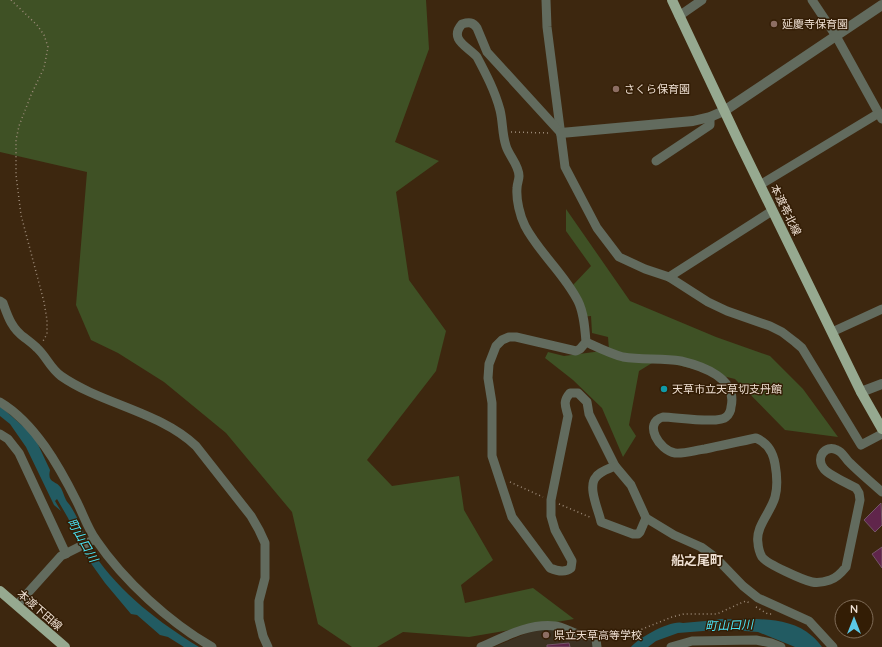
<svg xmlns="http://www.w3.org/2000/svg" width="882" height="647" viewBox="0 0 882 647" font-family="Quicksand,'Noto Sans JP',sans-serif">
	<rect width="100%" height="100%" fill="#3d270f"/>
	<polygon fill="#3c3222" points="541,629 559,630 574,638 592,639 593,647 494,647 532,631"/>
	<g fill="#3f5125">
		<polygon points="0,0 426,0 429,49 395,142 439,161 396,192 409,280 446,331 436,371 367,460 392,486 459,476 464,510 493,560 461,585 465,603 533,588 574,619 469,637 403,632 377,647 352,647 318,624 292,512 226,433 164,382 118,353 91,340 76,305 87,172 0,152"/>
		<polygon points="566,209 630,301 716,337 770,356 803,389 838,437 785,430 735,379 657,360 639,371 629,425 636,436 623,457 602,408 573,380 545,358 548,352 564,356 609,350 608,337 592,333 591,316 580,317 573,285 591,266 566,231"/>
	</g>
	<g fill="#225b62">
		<path d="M 0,406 L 34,436 L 50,470 C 47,484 56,480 61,488 C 63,492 64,496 66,500 C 67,502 70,505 71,507 C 81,522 85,540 94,554 C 120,593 160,623 199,647 L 184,647 L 168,637 L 160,635 L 137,615 L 131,614 L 105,583 L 85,555 L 68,518 L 57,499 L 55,501 L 61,511 L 54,505 L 26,447 L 10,424 L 0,416 Z"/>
		<path d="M 719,619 C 749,620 787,614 812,636 C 816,639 819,643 822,647 L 795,647 L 758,632 L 732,630 L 703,631 L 678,633 L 656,641 L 648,647 L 631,647 C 638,638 672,619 683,623 L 716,620 Z"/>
	</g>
	<g fill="#60254b" stroke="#745567">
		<polygon points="881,503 882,525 875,532 864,520"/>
		<polygon points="882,547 882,568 872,554"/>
		<polygon points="569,643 570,647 547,647 547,645"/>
	</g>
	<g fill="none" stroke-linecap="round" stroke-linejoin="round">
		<g stroke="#9d8b79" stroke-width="1.5" stroke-dasharray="1 3" stroke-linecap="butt">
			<polyline points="11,0 37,25 44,35 48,47 44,68 31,95 19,126 16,140 16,175 21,215 44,302 47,320 47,334 43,341"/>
			<polyline points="511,132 549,133"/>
			<polyline points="510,482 543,497"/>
			<polyline points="559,504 592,518"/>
			<polyline points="756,607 768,614 773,614"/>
			<polyline points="603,637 615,638 625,636 672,617 684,614 717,614 743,602 746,601 751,604"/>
		</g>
		<g stroke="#626b5e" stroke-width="9">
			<polyline points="546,0 547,27 565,167 597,228 619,257 645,269 669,277 708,302 727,311 770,326 782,332 795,342 802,348 861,445 882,434"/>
			<polyline points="812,0 836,36 882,119"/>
			<polyline points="679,16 702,0"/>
			<path d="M 561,133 L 487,52 L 477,28 C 473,22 469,22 462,24 C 448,40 469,47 477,57 C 486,74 495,91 500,110 C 503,122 502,134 506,146 C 509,156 519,165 519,176 C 519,180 517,184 517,188 C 516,200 520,216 525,226 C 539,253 564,273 578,301 C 584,313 585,329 586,342 L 580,349 L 576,351 L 516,337 L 509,337 L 502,340 L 496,346 L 489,364 L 488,378 L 492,403 L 492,456 L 512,517 L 550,568 C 557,571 565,573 571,568 L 572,561 L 555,530 L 551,516 L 551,500 L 568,416 C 566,407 562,402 570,393 L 578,393 L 587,402 L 589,414 L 615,466 L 631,485 L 646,518 L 674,535 L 701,547 L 716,558 L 743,586 L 758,598 L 809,621 L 833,647"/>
			<polyline points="656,161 710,125 710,117"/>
			<polyline points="760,185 879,113"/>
			<polyline points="669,277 772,211"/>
			<path d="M 0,301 L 3,303 C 8,317 12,329 25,338 C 29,341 33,344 37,348 C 46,356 50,368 61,376 C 101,404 161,412 196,446 L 251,516 L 259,530 L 265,543 L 265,578 L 259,601 L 259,619 L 263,636 L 268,647"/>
			<polyline points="832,332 882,309"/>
			<path d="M 586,342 C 597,347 611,354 623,357 C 642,360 662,358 681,361 C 702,366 738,378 731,407 C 731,410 729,415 726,417 C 719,424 675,417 663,417 C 642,423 660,451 675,453 C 684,454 696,450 705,449 C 722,445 739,442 756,438 C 768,443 773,452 775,464 C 777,475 778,486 775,497 C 771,512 755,527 758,543 C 758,547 760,554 762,557 C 767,564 803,580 812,582 C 817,583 824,582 830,580 C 837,578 842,572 846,567 L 860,500 L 859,493 L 856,488 C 847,483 830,476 824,469 C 815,458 825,444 837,450 C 843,452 845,459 850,463 C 860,473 871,482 882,492"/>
			<path d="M 0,402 C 35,423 59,466 77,502 C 83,514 88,529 96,540 C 124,581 169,622 212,647"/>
			<polyline points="0,434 8,439 19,453 66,554"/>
			<path d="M 615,466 C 609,469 600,471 596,477 C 587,487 599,511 601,522 L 633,534 L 638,534 L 640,532 L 646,518"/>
			<polyline points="17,605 61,556 95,539"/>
			<path d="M 481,647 C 504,637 529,623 555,626 C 564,627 570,632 578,634 C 583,636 589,635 594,636 L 596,639 L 597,647"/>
			<polyline points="671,647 692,641 756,640 771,643 781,647"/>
		</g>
		<g stroke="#626b5e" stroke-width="10">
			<polyline points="561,133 693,121 710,117 724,111 882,5"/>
			<polyline points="861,392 882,384"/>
		</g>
		<g stroke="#96a990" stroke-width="10">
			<polyline points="672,0 739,142 861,392 882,429"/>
			<polyline points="0,591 65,647"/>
		</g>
	</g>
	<g fill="#8d6e63" stroke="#331d05" stroke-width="1.5">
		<circle cx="774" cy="24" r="4"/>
		<circle cx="616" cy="89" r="4"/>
		<circle cx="546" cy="635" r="4"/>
	</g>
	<circle fill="#0f9aa8" stroke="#331d05" stroke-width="1.5" cx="664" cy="389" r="4"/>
	<g text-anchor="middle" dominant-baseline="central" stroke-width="3" stroke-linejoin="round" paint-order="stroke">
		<g font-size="11" fill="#efe0d3" stroke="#331d05" text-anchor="start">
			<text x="782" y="24">延慶寺保育園</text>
			<text x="624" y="89">さくら保育園</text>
			<text x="672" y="389">天草市立天草切支丹館</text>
			<text x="554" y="635">県立天草高等学校</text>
		</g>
		<g font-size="11" fill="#efe0d3" stroke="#331d05">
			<text transform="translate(786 210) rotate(64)">本渡苓北線</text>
			<text transform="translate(40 610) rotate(41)">本渡下田線</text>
		</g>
		<g font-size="12" font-style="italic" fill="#4ae7fa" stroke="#331d05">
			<text transform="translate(83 540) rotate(60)">町山口川</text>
			<text transform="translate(729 625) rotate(-2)">町山口川</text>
		</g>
		<g font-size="13" font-weight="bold" fill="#efe0d3" stroke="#331d05">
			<text x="697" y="560">船之尾町</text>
		</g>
	</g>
	<g transform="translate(854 619)"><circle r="19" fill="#331d05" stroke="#7e6b57"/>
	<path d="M0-3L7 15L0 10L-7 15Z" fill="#5bc8e7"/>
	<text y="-6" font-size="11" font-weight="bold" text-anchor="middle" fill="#efe0d3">N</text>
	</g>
</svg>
